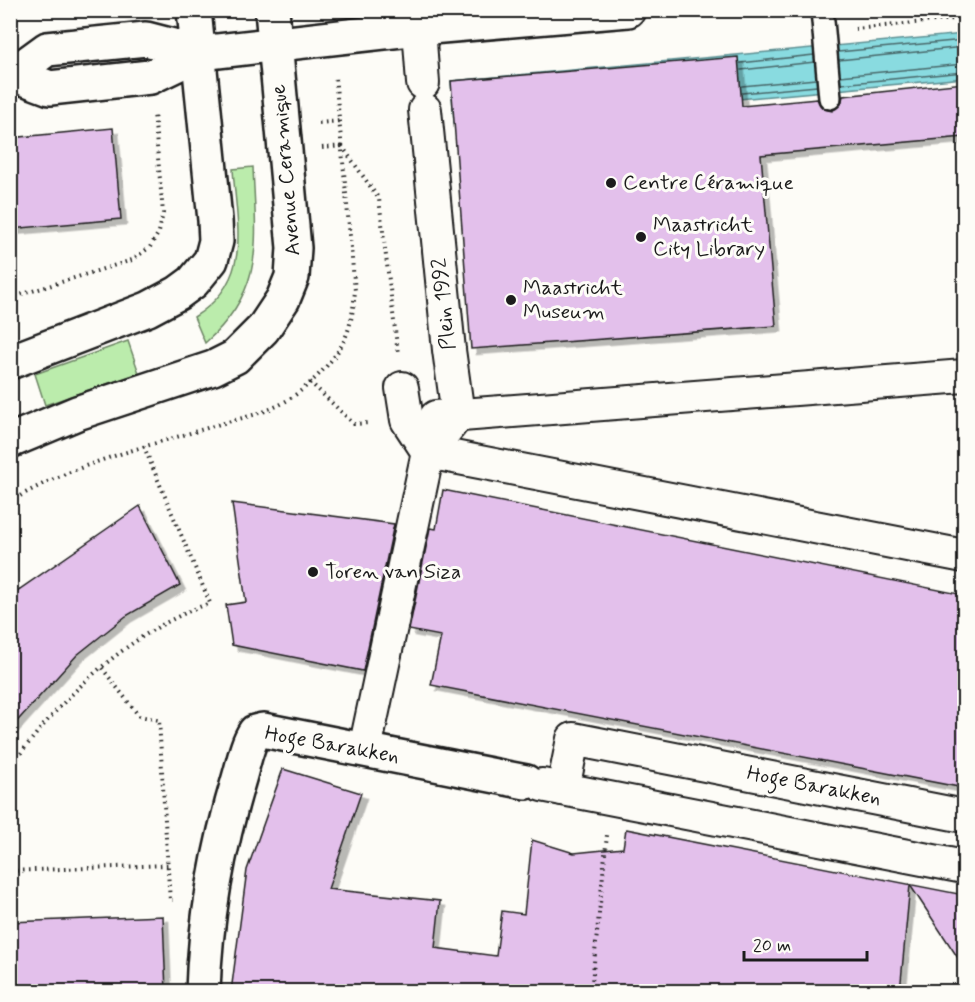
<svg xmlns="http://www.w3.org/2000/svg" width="975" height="1002" viewBox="0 0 975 1002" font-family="Mynerve,sans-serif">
	<defs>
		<filter id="shadow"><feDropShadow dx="5.5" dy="5.5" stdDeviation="0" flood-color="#0004"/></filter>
	</defs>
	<rect width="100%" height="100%" fill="#fdfcf7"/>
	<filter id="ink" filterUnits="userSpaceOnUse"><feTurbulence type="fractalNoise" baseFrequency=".0167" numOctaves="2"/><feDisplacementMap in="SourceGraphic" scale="12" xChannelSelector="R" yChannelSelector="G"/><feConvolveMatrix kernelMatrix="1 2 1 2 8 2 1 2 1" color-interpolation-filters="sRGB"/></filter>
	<g filter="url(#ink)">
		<g fill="#bbecac" stroke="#6c8464" stroke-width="1.5">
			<path d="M 253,167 C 256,241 266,289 205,343 L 194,317 C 253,280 237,229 233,169 Z"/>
			<polygon points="128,341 139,373 45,405 35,374"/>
		</g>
		<polygon fill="#89dbe0" stroke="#5d8f92" stroke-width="1.5" points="964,34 964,78 589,113 454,123 451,81"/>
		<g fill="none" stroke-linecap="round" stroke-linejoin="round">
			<g stroke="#48686a" stroke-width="1.5">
				<polyline points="838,52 964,40"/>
				<polyline points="839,60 964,47"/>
				<polyline points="740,63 814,55"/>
				<polyline points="741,70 815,62"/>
				<polyline points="840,76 964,64"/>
				<polyline points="841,84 964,72"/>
				<polyline points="742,86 816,79"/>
				<polyline points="742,93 817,86"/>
			</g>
		</g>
		<g fill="#e3c0eb" stroke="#1c1c1c" stroke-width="1.5" filter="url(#shadow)">
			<polygon points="738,57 742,106 817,99 824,109 832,111 841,104 843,96 964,83 964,137 761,155 776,326 471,349 451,81"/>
			<polygon points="113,128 121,219 10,229 10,138"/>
			<polygon points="443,490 964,595 964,788 431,685 441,636 409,630 430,528 436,529"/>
			<polygon points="232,503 394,524 363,671 232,645 226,605 246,602"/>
			<polygon points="140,506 180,585 126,616 77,655 10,729 10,596"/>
			<polygon points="283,769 361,793 328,889 440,901 435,948 496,956 502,911 524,914 532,840 574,853 623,848 626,829 964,895 964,967 910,885 900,992 231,992 247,870"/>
			<polygon points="163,916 166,992 10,992 10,922"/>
		</g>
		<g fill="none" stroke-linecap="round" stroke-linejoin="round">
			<defs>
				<polyline id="service" points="822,10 830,98"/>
				<g id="pedestrian">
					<polyline points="419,28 423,83"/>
					<polyline points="402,388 407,420 428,452 964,556"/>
					<polyline points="436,417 964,376"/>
					<polyline points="365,749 428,452 458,415 449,350 425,110"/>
					<polyline points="542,785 964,867"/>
					<polyline points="563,789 573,739 964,816"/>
				</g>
				<g id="minor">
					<polyline points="10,73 50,88 150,77 200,53 419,28 628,10"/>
					<polyline points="14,73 47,49 146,39 200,53"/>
					<path d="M 203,992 C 205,918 219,845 240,775 C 244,761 247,744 255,732 L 263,730 L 526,782"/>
				</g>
				<g id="tertiary">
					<polyline points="10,362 148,309 178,293 193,282 211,260 216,241 215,220 194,10"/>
					<polyline points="10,441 77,413 213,368 235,357 263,329 283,299 292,277 294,248 272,10"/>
				</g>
			</defs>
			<use href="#service" stroke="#1c1c1c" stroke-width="26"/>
			<use href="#pedestrian" stroke="#1c1c1c" stroke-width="36"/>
			<use href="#minor" stroke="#1c1c1c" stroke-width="38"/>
			<use href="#tertiary" stroke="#1c1c1c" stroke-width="38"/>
			<g stroke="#1c1c1c" stroke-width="4" stroke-dasharray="1.5 4.5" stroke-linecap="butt">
				<polyline points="855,29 964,18"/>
				<polyline points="319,123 340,121"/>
				<polyline points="342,146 379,199 398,354"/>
				<polyline points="322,148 342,146"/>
				<polyline points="10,298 132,260 150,247 159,232 163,213 154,113"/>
				<polyline points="310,382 354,424 369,423"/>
				<path d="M 10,502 C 70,465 141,448 207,428 C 231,420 258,416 281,404 C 304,391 326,370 340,348 C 351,330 353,311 355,291 L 335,75"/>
				<polyline points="102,668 139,716 159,720 169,887 170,900 173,900"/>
				<path d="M 10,768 C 60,698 128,632 210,603 L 144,447"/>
				<polyline points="10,871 168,865"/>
				<polyline points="591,992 607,835"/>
			</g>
			<use href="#service" stroke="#fdfcf7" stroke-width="21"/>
			<use href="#pedestrian" stroke="#fdfcf7" stroke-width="32"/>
			<use href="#minor" stroke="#fdfcf7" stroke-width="33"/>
			<use href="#tertiary" stroke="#fdfcf7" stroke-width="33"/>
		</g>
	</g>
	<g fill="#1c1c1c" stroke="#fdfcf7" stroke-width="2">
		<circle cx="611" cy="183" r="6"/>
		<circle cx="641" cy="237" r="6"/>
		<circle cx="511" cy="300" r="6"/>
		<circle cx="313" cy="572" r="6"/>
	</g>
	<g text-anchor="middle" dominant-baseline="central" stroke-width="6" stroke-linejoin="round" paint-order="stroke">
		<g font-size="21" fill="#1c1c1c" stroke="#fdfcf7">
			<text transform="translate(286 170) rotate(-95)">Avenue Ceramique</text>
			<text transform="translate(444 304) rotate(-96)">Plein 1992</text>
			<text transform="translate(332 745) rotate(10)">Hoge Barakken</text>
			<text transform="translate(814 786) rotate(11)">Hoge Barakken</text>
		</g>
		<g font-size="21" fill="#1c1c1c" stroke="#fdfcf7" text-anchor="start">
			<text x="623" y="183">Centre Céramique</text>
			<text x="653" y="225">Maastricht<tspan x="653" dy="24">City Library</tspan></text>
			<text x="523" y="288">Maastricht<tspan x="523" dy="24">Museum</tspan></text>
			<text x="325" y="572">Toren van Siza</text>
		</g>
	</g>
	<rect width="975" height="1002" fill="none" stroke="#fdfcf7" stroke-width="36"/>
	<rect x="18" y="18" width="939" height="966" fill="none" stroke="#1c1c1c" stroke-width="2" filter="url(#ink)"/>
	<path d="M744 951v9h123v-9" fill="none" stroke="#1c1c1c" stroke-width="3"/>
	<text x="753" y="951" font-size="18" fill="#1c1c1c" stroke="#fdfcf7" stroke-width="4.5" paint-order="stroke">20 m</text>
</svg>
